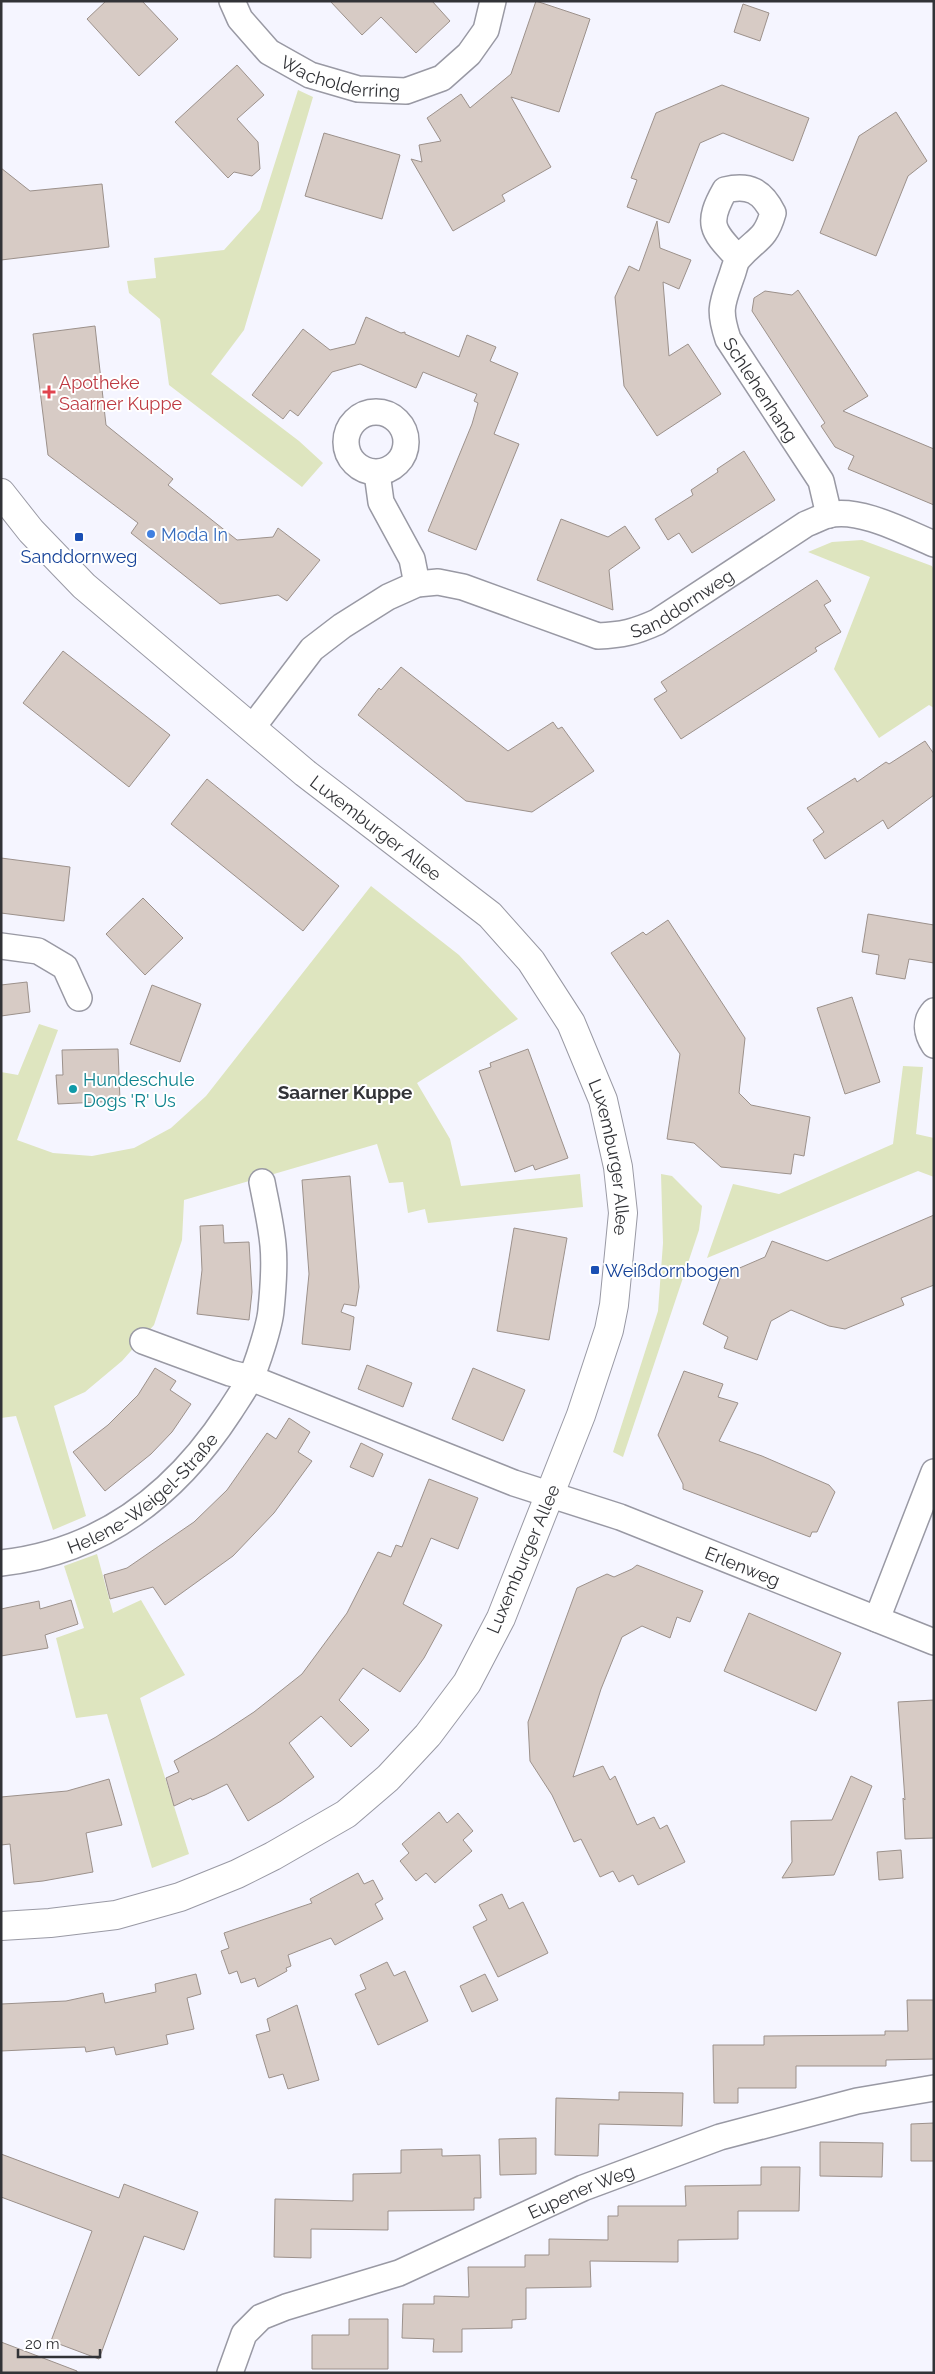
<svg xmlns="http://www.w3.org/2000/svg" width="935" height="2374" viewBox="0 0 935 2374" font-family="Raleway,sans-serif">
	<rect width="100%" height="100%" fill="#f5f5ff"/>
	<g fill="#dee5bf">
		<polygon points="298,90 313,97 244,330 211,374 299,441 323,463 302,487 169,385 160,319 129,293 127,281 156,278 154,258 224,250 260,210"/>
		<polygon points="862,540 932,566 934,570 934,708 929,705 879,738 834,669 870,577 808,552 832,542"/>
		<polygon points="371,886 459,955 518,1019 417,1083 450,1139 461,1186 580,1174 583,1207 428,1223 425,1209 408,1213 403,1182 389,1183 377,1144 184,1200 182,1240 154,1325 122,1361 85,1392 54,1406 86,1516 53,1530 16,1416 1,1418 1,1072 18,1075 39,1024 58,1030 17,1140 53,1153 92,1156 134,1148 171,1128 206,1096"/>
		<polygon points="903,1066 923,1067 916,1134 934,1138 934,1177 918,1171 707,1258 733,1184 779,1194 893,1144"/>
		<polygon points="661,1174 672,1176 702,1206 699,1230 623,1457 613,1452 658,1311 663,1243"/>
		<polygon points="97,1554 113,1613 141,1600 185,1675 140,1698 189,1854 152,1868 107,1714 76,1718 56,1638 84,1628 64,1566"/>
	</g>
	<g fill="#d7cbc5" stroke="#9c918b">
		<polygon points="106,1 142,1 178,39 139,76 87,19"/>
		<polygon points="330,1 432,1 450,21 416,53 381,17 362,35"/>
		<polygon points="536,1 590,19 559,112 511,97 551,167 502,195 505,201 453,231 411,159 422,162 419,145 441,141 427,118 461,94 470,108 511,74"/>
		<polygon points="743,4 769,13 760,41 734,32"/>
		<polygon points="237,65 264,95 237,119 258,142 260,169 252,176 234,172 228,178 175,122"/>
		<polygon points="722,85 809,118 793,161 723,133 700,143 669,223 627,207 637,180 631,178 656,113"/>
		<polygon points="896,112 927,161 908,176 876,256 820,233 859,136"/>
		<polygon points="324,133 400,155 382,219 305,196"/>
		<polygon points="1,168 30,191 102,184 109,247 1,260"/>
		<polygon points="657,221 660,248 691,260 679,289 663,282 669,356 688,344 721,394 657,436 624,386 615,297 629,266 639,271"/>
		<polygon points="798,290 868,396 843,411 934,449 934,505 848,469 854,456 835,447 821,426 825,423 752,311 754,298 765,291 792,295"/>
		<polygon points="366,317 401,333 405,332 405,334 459,357 467,335 496,347 490,361 518,373 494,434 519,444 476,550 428,531 472,424 478,403 474,401 477,394 423,372 416,388 360,364 332,372 298,416 290,410 283,419 252,395 303,329 330,350 355,344"/>
		<polygon points="95,326 106,425 173,479 168,485 237,540 273,537 278,528 320,560 287,601 278,595 220,604 131,533 138,523 48,455 33,334"/>
		<polygon points="744,451 775,500 692,553 679,533 668,540 655,519 693,495 691,490 718,472 717,469"/>
		<polygon points="561,519 608,537 625,526 640,548 609,570 613,610 537,580"/>
		<polygon points="817,580 831,601 824,605 841,632 815,648 817,651 681,739 654,699 667,691 661,682"/>
		<polygon points="63,651 170,735 129,787 23,703"/>
		<polygon points="401,667 508,751 553,722 558,729 562,727 594,771 532,812 466,801 358,715 379,688 381,690"/>
		<polygon points="925,741 934,754 934,795 888,829 883,820 825,859 813,840 824,832 807,808 855,778 857,782 886,762 889,764"/>
		<polygon points="207,779 339,886 303,931 171,824"/>
		<polygon points="1,858 70,867 64,921 1,913"/>
		<polygon points="143,898 183,938 145,975 106,934"/>
		<polygon points="868,914 934,925 934,963 909,959 905,979 876,974 879,955 862,952"/>
		<polygon points="668,920 745,1038 739,1093 751,1105 810,1117 804,1156 794,1154 791,1174 721,1167 694,1143 667,1139 680,1054 611,953 643,932 646,935"/>
		<polygon points="27,982 30,1012 1,1016 1,985"/>
		<polygon points="152,985 201,1004 180,1062 130,1044"/>
		<polygon points="852,997 880,1082 845,1094 817,1008"/>
		<polygon points="118,1049 120,1101 58,1104 56,1075 63,1075 62,1050"/>
		<polygon points="528,1049 568,1158 535,1170 533,1165 515,1172 479,1071 491,1067 490,1063"/>
		<polygon points="350,1176 359,1287 356,1306 344,1304 341,1312 354,1317 350,1350 302,1344 309,1274 302,1180"/>
		<polygon points="934,1215 934,1285 901,1298 904,1305 845,1329 829,1326 791,1310 771,1321 757,1360 724,1348 728,1337 703,1324 721,1276 765,1257 772,1241 827,1261"/>
		<polygon points="223,1225 224,1243 249,1242 252,1292 249,1320 197,1314 202,1270 200,1226"/>
		<polygon points="514,1228 567,1238 549,1340 497,1331"/>
		<polygon points="367,1365 412,1383 403,1407 358,1389"/>
		<polygon points="155,1368 176,1381 170,1390 191,1404 172,1432 151,1454 105,1491 73,1452 108,1425 138,1395"/>
		<polygon points="473,1368 525,1390 503,1441 452,1419"/>
		<polygon points="684,1371 723,1384 718,1397 738,1403 719,1441 762,1456 829,1485 835,1492 817,1532 812,1532 810,1537 683,1489 683,1484 658,1435"/>
		<polygon points="289,1418 310,1432 298,1452 312,1461 274,1513 233,1556 165,1605 153,1587 110,1599 104,1575 127,1568 194,1522 227,1490 267,1433 276,1439"/>
		<polygon points="361,1443 383,1454 373,1477 350,1467"/>
		<polygon points="429,1479 478,1498 458,1549 431,1538 403,1604 442,1625 424,1658 400,1692 363,1668 339,1700 369,1730 351,1747 321,1716 289,1743 314,1777 281,1801 248,1821 227,1784 205,1795 192,1800 191,1798 174,1806 166,1778 179,1772 174,1761 216,1737 254,1712 302,1674 347,1613 378,1552 391,1557 396,1545 402,1547"/>
		<polygon points="637,1565 703,1591 690,1622 677,1617 670,1638 642,1626 622,1637 601,1689 573,1777 603,1766 610,1780 615,1776 637,1825 654,1817 660,1829 667,1825 685,1862 638,1885 633,1875 619,1882 613,1871 600,1877 581,1839 574,1842 552,1795 530,1761 528,1722 577,1588 607,1574 614,1577 632,1569"/>
		<polygon points="71,1600 78,1624 45,1635 48,1648 1,1656 1,1609 39,1601 40,1609"/>
		<polygon points="749,1613 841,1653 816,1711 724,1671"/>
		<polygon points="934,1700 934,1838 905,1839 903,1798 905,1800 898,1702"/>
		<polygon points="851,1776 872,1786 834,1875 782,1878 792,1862 791,1821 832,1820"/>
		<polygon points="109,1779 122,1825 86,1833 93,1872 43,1881 14,1884 10,1844 1,1845 1,1797 67,1791"/>
		<polygon points="439,1812 447,1823 458,1813 473,1831 463,1840 472,1851 435,1883 426,1873 416,1881 400,1861 409,1853 402,1844"/>
		<polygon points="901,1850 903,1878 879,1880 877,1852"/>
		<polygon points="358,1873 364,1884 373,1880 383,1899 375,1904 383,1919 335,1945 331,1938 288,1955 291,1966 286,1968 287,1971 258,1987 255,1978 241,1983 237,1971 229,1974 221,1951 229,1948 224,1933 312,1903 310,1899"/>
		<polygon points="502,1894 509,1909 523,1902 548,1953 498,1977 473,1927 487,1920 479,1905"/>
		<polygon points="387,1962 394,1976 405,1971 428,2021 378,2045 355,1994 366,1989 360,1975"/>
		<polygon points="196,1974 201,1994 187,1998 194,2029 166,2035 168,2044 116,2055 114,2047 86,2052 85,2047 1,2051 1,2004 66,2001 103,1993 105,2003 156,1992 155,1984"/>
		<polygon points="485,1974 498,2000 472,2012 460,1986"/>
		<polygon points="907,2000 934,2000 934,2059 886,2060 886,2066 796,2066 796,2088 738,2088 738,2103 714,2103 713,2045 764,2045 764,2036 885,2035 885,2031 908,2031"/>
		<polygon points="297,2005 319,2080 288,2089 283,2074 269,2078 256,2035 270,2031 267,2019"/>
		<polygon points="619,2092 683,2093 682,2126 599,2124 598,2156 555,2155 556,2098 619,2100"/>
		<polygon points="934,2123 934,2161 911,2161 911,2124"/>
		<polygon points="536,2138 536,2174 500,2175 499,2139"/>
		<polygon points="820,2142 883,2143 882,2177 820,2176"/>
		<polygon points="442,2149 442,2156 480,2155 481,2198 474,2198 474,2210 388,2211 388,2230 311,2229 311,2258 274,2257 275,2199 353,2201 353,2174 401,2173 401,2150"/>
		<polygon points="1,2154 119,2198 124,2184 198,2212 184,2250 144,2236 99,2359 51,2341 92,2231 1,2197"/>
		<polygon points="761,2167 800,2167 799,2211 738,2211 738,2239 678,2240 678,2262 590,2261 591,2287 526,2288 526,2319 512,2320 512,2328 462,2329 462,2352 433,2352 434,2339 402,2338 403,2304 434,2304 434,2296 469,2297 468,2267 525,2267 525,2255 549,2255 549,2239 608,2240 608,2216 618,2216 618,2206 686,2206 685,2186 761,2185"/>
		<polygon points="349,2319 388,2319 388,2369 312,2369 312,2335 349,2335"/>
		<polygon points="1,2342 77,2371 77,2373 1,2373"/>
	</g>
	<g fill="none" stroke-linecap="round" stroke-linejoin="round">
		<defs>
			<g id="minor">
				<path id="s1" d="M 232,1 L 240,19 L 269,52 L 310,75 L 358,89 L 406,91 L 442,78 L 469,54 L 486,30 L 493,1"/>
				<path id="s2" d="M 738,258 C 713,231 705,225 725,190 C 749,184 762,191 773,213 C 765,241 756,238 739,258 C 735,262 734,270 732,275 C 722,304 718,309 728,339 L 821,481 L 829,515"/>
				<circle cx="376" cy="442" r="30"/>
				<polyline points="377,473 381,502 412,559 417,584"/>
				<path id="s3" d="M 252,728 L 312,649 L 342,626 L 388,597 L 417,584 L 438,582 L 463,587 L 598,636 C 622,635 635,632 657,622 L 806,524 C 814,521 821,517 828,515 C 859,507 905,532 934,544"/>
				<polyline points="1,946 38,951 65,967 79,998"/>
				<path d="M 934,1011 C 924,1022 927,1034 934,1045"/>
				<path id="s4" d="M 143,1341 L 230,1373 L 251,1378 L 514,1483 L 620,1517 L 934,1642"/>
				<path id="s5" d="M 1,1563 C 102,1552 176,1494 230,1411 C 237,1400 244,1390 250,1379 C 257,1366 270,1324 271,1310 C 273,1290 275,1265 273,1245 C 271,1224 266,1203 262,1182"/>
				<polyline points="877,1619 934,1472"/>
				<path id="s6" d="M 230,2373 L 244,2334 L 261,2317 L 286,2307 L 399,2273 L 583,2188 L 720,2137 L 857,2101 L 934,2088"/>
			</g>
			<g id="tertiary">
				<path id="s7" d="M 1,493 L 31,531 L 84,586 L 305,773 L 490,915 L 531,961 L 571,1023 L 603,1100 L 618,1167 L 623,1213 L 614,1305 L 609,1330 L 581,1415 L 501,1618 L 467,1683 L 428,1735 L 388,1778 L 346,1814 L 273,1856 L 237,1874 L 180,1897 L 116,1915 L 50,1923 L 1,1926"/>
			</g>
		</defs>
		<use href="#minor" stroke="#9999a4" stroke-width="28"/>
		<use href="#tertiary" stroke="#9999a4" stroke-width="30"/>
		<use href="#minor" stroke="#fff" stroke-width="25"/>
		<use href="#tertiary" stroke="#fff" stroke-width="28"/>
	</g>
	<path fill="#e0444e" stroke="#fff" stroke-width="2" d="M46.5 384.5h5v5h5v5h-5v5h-5v-5h-5v-5h5z"/>
	<circle fill="#3f7fe0" stroke="#fff" stroke-width="2" cx="151" cy="534" r="5"/>
	<g fill="#1a4fb4" stroke="#fff" stroke-width="2">
		<rect x="74" y="532" width="10" height="10" rx="2.5"/>
		<rect x="590" y="1265" width="10" height="10" rx="2.5"/>
	</g>
	<circle fill="#0f9aa8" stroke="#fff" stroke-width="2" cx="73" cy="1089" r="5"/>
	<g text-anchor="middle" dominant-baseline="central" stroke-width="4" stroke-linejoin="round" paint-order="stroke">
		<g font-size="18" fill="#323337" stroke="#fff">
			<text stroke="none"><textPath href="#s1" startOffset="141">Wacholderring</textPath></text>
			<text stroke="none"><textPath href="#s2" startOffset="340">Schlehenhang</textPath></text>
			<text stroke="none"><textPath href="#s3" startOffset="505">Sanddornweg</textPath></text>
			<text stroke="none"><textPath href="#s7" startOffset="504">Luxemburger Allee</textPath></text>
			<text stroke="none"><textPath href="#s7" startOffset="924">Luxemburger Allee</textPath></text>
			<text stroke="none"><textPath href="#s5" startOffset="162">Helene-Weigel-Straße</textPath></text>
			<text transform="translate(523 1559) rotate(-67)">Luxemburger Allee</text>
			<text stroke="none"><textPath href="#s4" startOffset="641">Erlenweg</textPath></text>
			<text stroke="none"><textPath href="#s6" startOffset="410">Eupener Weg</textPath></text>
		</g>
		<g font-size="18" fill="#be3a42" stroke="#fff" text-anchor="start">
			<text x="59" y="382">Apotheke<tspan x="59" dy="21">Saarner Kuppe</tspan></text>
		</g>
		<g font-size="18" fill="#366cbe" stroke="#fff" text-anchor="start">
			<text x="161" y="534">Moda In</text>
		</g>
		<g font-size="18" fill="#164399" stroke="#fff">
			<text x="79" y="556">Sanddornweg</text>
			<text x="605" y="1270" text-anchor="start">Weißdornbogen</text>
		</g>
		<g font-size="18" fill="#0d838f" stroke="#fff" text-anchor="start">
			<text x="83" y="1079">Hundeschule<tspan x="83" dy="21">Dogs 'R' Us</tspan></text>
		</g>
		<g font-size="19" font-weight="bold" fill="#323337" stroke="#fff">
			<text x="345" y="1092">Saarner Kuppe</text>
		</g>
	</g>
	<rect width="935" height="2374" fill="none" stroke="#323337" stroke-width="5"/>
	<path d="M18 2349v8h82v-8" fill="none" stroke="#323337" stroke-width="2.5"/>
	<text x="25" y="2349" font-size="15" fill="#323337" stroke="#ffffff" stroke-width="4" paint-order="stroke">20 m</text>
</svg>
